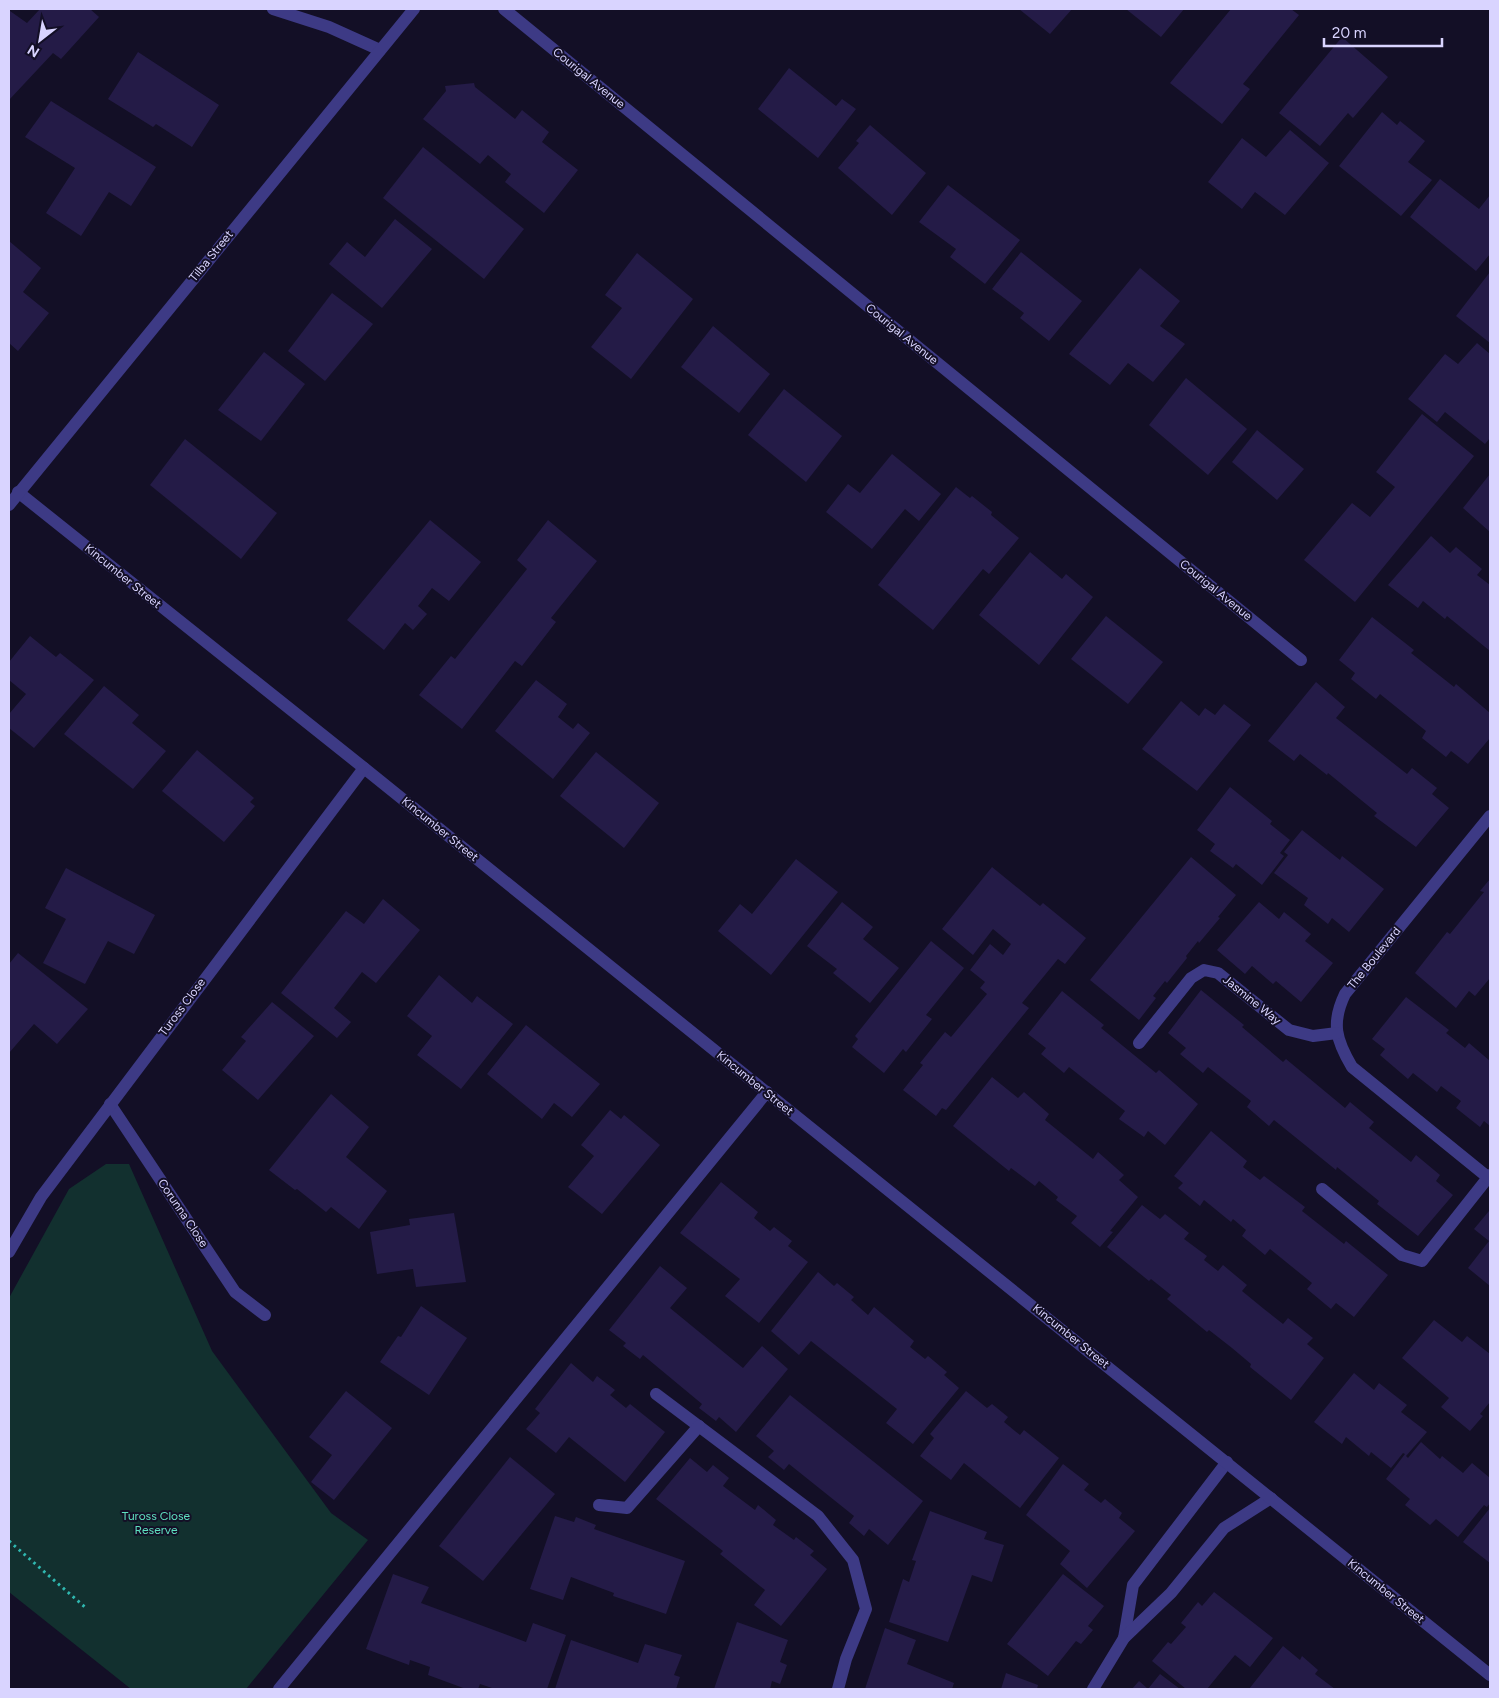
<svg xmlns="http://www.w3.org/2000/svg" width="1499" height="1698" viewBox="0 0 1499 1698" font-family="Figtree,sans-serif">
	<rect width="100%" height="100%" fill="#130f26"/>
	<polygon fill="#12302f" points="106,1164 129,1164 212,1351 331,1513 368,1540 246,1689 131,1689 9,1592 9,1298 69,1189"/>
	<g fill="#241b47">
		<polygon points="40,9 90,9 99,17 61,59 53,53 9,100 9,12 10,11 27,23"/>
		<polygon points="1019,9 1072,9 1050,34"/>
		<polygon points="1126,9 1184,9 1161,37"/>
		<polygon points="1231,9 1291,9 1299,15 1243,84 1250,89 1222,124 1170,83"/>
		<polygon points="1342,37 1388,77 1353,118 1348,113 1320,146 1279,113"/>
		<polygon points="138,52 219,105 192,147 156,124 153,127 108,99"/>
		<polygon points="789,68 836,106 842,99 856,109 818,158 758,109"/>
		<polygon points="474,83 475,87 515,119 522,110 549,132 542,142 578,170 544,213 505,182 511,174 488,155 480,164 423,119 446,91 445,86"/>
		<polygon points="51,101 156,167 131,206 109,192 81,236 46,213 75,168 25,137"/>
		<polygon points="1382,112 1397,125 1400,121 1425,141 1408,162 1432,180 1401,216 1339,166"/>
		<polygon points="870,125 926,173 892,215 838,168 859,143 856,141"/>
		<polygon points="1290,130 1329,163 1285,215 1255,192 1242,209 1208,182 1242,138 1266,157"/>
		<polygon points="423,147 524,229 484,279 383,198"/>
		<polygon points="1440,179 1479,209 1490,195 1490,254 1476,271 1410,217"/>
		<polygon points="948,185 1020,240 985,284 950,257 956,249 919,222"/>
		<polygon points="395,219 432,249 382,308 329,264 347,242 365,257"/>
		<polygon points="9,241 41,268 23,292 49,313 18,351 9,343"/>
		<polygon points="1021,252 1082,301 1049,341 1020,318 1024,313 992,289"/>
		<polygon points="637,253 693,299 631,379 591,347 622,308 605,295"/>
		<polygon points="1140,268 1180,301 1160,326 1185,344 1153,382 1128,363 1110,385 1069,354"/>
		<polygon points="1490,272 1490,343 1456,316"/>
		<polygon points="332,293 373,324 325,381 288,351"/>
		<polygon points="713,326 770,374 739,413 681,367"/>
		<polygon points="1477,343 1490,354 1490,438 1485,444 1445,412 1437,422 1408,399 1445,354 1458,364"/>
		<polygon points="264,352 305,384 261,441 218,410"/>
		<polygon points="1186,378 1247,429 1208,475 1149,425"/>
		<polygon points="784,389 842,436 806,482 748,435"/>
		<polygon points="1422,414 1474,456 1355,602 1304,560 1352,503 1370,517 1395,487 1376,472"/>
		<polygon points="1257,430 1304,469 1277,500 1232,462"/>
		<polygon points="185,439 277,513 241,559 150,485"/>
		<polygon points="892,454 941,494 919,521 905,509 872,549 826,512 848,484 860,493"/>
		<polygon points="1490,474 1490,532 1463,508"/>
		<polygon points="956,487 970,498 972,496 992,512 991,515 1019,538 989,574 983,569 933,630 878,585"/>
		<polygon points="430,520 481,562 449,601 432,588 418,606 427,614 413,630 405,623 384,650 347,620"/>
		<polygon points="548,520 597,561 551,618 556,622 522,666 515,661 462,729 419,695 451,656 455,659 527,569 517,560"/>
		<polygon points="1431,536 1450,553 1456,547 1482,569 1477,575 1490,585 1490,651 1447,616 1445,619 1423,601 1418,608 1388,585"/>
		<polygon points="1030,552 1062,579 1066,574 1093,597 1039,665 979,615"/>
		<polygon points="1106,616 1163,662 1128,704 1071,659"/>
		<polygon points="1372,617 1414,650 1411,653 1454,687 1456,684 1490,713 1490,738 1468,764 1451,751 1446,757 1422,738 1426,731 1380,694 1376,699 1351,679 1355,673 1339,660"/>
		<polygon points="30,636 56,657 60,653 94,680 34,748 9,728 9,714 26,694 9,680 9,662"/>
		<polygon points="536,680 567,704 558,717 573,729 578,723 590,733 553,779 495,731"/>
		<polygon points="1316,682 1345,707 1336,718 1407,774 1412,768 1437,788 1432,794 1449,808 1416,847 1374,816 1377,813 1328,773 1327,775 1300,754 1294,761 1268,741"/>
		<polygon points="104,686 139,715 132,723 166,751 133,789 64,734"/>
		<polygon points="1181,701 1199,716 1205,708 1215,715 1224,704 1251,725 1197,791 1142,749"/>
		<polygon points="197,750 254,798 250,802 255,806 224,842 162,791"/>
		<polygon points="596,752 659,803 624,848 560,796"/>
		<polygon points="1230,787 1272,821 1270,824 1290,840 1280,853 1284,856 1262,885 1236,864 1233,868 1210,851 1215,844 1197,830"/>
		<polygon points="1302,830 1340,860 1342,856 1384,889 1349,932 1332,918 1328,924 1304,905 1308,898 1274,873 1288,855 1284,852"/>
		<polygon points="1191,857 1236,895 1218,917 1220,918 1199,943 1198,941 1186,956 1187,958 1167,983 1165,981 1153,996 1156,998 1139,1020 1090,980"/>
		<polygon points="796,859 838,892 771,975 718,931 740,904 752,914"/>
		<polygon points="992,867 1040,906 1043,903 1086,938 1065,964 1058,959 1022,1003 1029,1008 946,1110 942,1108 936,1116 903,1090 923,1065 920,1063 945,1032 951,1037 987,994 980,988 985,982 970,970 990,944 1003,955 1011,944 993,929 973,955 942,929"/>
		<polygon points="66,868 155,915 134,954 108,941 85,984 43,963 66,919 45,908"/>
		<polygon points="1490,879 1490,978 1475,996 1469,991 1456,1008 1415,973 1447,932 1450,934 1484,892 1480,891"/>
		<polygon points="383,899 420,930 376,983 362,972 334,1008 351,1022 337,1038 281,993 346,911 364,924"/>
		<polygon points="842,902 873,927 863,939 899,968 870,1003 833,973 837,969 807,946"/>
		<polygon points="1259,902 1279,919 1284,912 1311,934 1305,941 1333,963 1301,1002 1276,981 1273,984 1252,966 1245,974 1217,950"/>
		<polygon points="931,941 964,968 926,1015 932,1019 906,1052 903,1049 884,1073 852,1047 858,1039 855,1036"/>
		<polygon points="18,953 88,1009 57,1044 34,1024 9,1053 9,964"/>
		<polygon points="439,975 472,1003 477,996 513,1024 461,1089 417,1055 432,1036 407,1016"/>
		<polygon points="1201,990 1244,1025 1242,1027 1283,1062 1286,1059 1345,1108 1350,1102 1374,1122 1369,1128 1411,1162 1416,1155 1440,1175 1436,1181 1453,1195 1418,1236 1377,1204 1379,1201 1337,1167 1336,1170 1274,1120 1269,1126 1247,1107 1251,1101 1208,1067 1203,1073 1180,1054 1186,1048 1168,1033"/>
		<polygon points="1062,991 1104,1025 1101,1028 1156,1073 1159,1070 1198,1104 1165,1145 1148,1131 1144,1137 1119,1119 1125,1111 1069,1067 1064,1073 1041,1054 1046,1048 1028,1034"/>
		<polygon points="1406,997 1449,1030 1446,1033 1465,1048 1469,1043 1490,1061 1490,1126 1484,1121 1480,1127 1456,1108 1461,1101 1441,1086 1437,1092 1413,1073 1408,1079 1380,1055 1385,1049 1372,1039"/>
		<polygon points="272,1002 314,1036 258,1100 222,1070 246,1041 241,1037"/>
		<polygon points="526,1025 600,1084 572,1117 554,1103 542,1119 487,1074"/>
		<polygon points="992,1077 1018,1098 1024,1092 1049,1114 1045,1120 1093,1159 1098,1152 1124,1175 1119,1180 1138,1197 1110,1231 1113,1232 1100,1247 1071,1223 1077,1216 1056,1200 1058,1197 1039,1181 1035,1186 1011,1168 1009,1171 953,1126"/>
		<polygon points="331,1094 369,1127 346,1157 387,1191 359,1229 331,1207 326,1212 297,1189 295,1190 269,1170"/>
		<polygon points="610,1110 621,1119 624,1115 660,1145 602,1214 568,1187 594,1156 581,1145"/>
		<polygon points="1211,1131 1247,1161 1243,1167 1260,1180 1264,1176 1305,1207 1302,1211 1344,1244 1346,1241 1388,1275 1354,1317 1336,1303 1331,1309 1307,1289 1312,1283 1270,1249 1265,1255 1242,1236 1246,1230 1233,1219 1231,1222 1204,1200 1200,1206 1178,1188 1183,1183 1174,1176"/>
		<polygon points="721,1182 758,1212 754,1218 770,1231 774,1227 792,1241 788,1246 808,1262 759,1323 725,1296 740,1279 680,1233"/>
		<polygon points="1142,1205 1160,1219 1165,1214 1189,1233 1184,1239 1207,1256 1204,1260 1218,1271 1223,1265 1247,1285 1242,1291 1264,1309 1283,1324 1288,1318 1313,1338 1307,1344 1324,1358 1291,1400 1250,1367 1251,1364 1232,1348 1209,1330 1207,1332 1167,1299 1171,1295 1151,1279 1149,1281 1107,1247"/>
		<polygon points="1489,1211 1490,1212 1490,1286 1468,1268 1489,1241 1474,1229"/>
		<polygon points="454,1213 466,1282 416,1287 413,1269 377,1274 370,1232 410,1225 409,1219"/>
		<polygon points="660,1266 687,1288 670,1308 743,1368 762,1346 788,1369 736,1432 719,1417 716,1421 699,1408 702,1404 643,1355 640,1359 623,1346 626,1343 609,1330"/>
		<polygon points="818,1272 834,1286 837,1283 854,1297 851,1300 868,1315 874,1307 914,1341 910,1347 925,1359 928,1356 947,1372 944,1375 959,1388 913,1444 886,1423 897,1409 811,1341 799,1355 771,1331"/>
		<polygon points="421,1306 467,1338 429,1395 380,1362 398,1336 401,1337"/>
		<polygon points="1434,1320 1462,1342 1467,1336 1490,1354 1490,1402 1480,1414 1483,1416 1470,1431 1441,1407 1449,1398 1402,1358"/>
		<polygon points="571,1363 593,1382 597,1376 615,1390 610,1395 626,1408 630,1404 665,1432 625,1482 569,1437 556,1453 526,1429 540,1413 535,1409"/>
		<polygon points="1354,1373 1374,1390 1379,1383 1407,1405 1401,1412 1427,1432 1406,1456 1408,1458 1421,1442 1440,1459 1442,1456 1463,1473 1472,1463 1490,1478 1490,1503 1487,1507 1484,1505 1458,1537 1436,1519 1430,1525 1405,1505 1410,1499 1386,1479 1405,1454 1403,1453 1391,1468 1371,1452 1369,1456 1346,1437 1342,1444 1314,1422"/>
		<polygon points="346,1391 392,1428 334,1500 311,1482 332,1455 309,1437"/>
		<polygon points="966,1391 987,1408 992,1404 1008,1417 1004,1422 1020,1435 1024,1430 1059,1458 1020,1508 964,1463 951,1480 920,1456 934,1438 930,1434"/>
		<polygon points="790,1395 923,1501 888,1545 869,1529 864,1536 849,1523 854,1516 789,1464 784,1470 768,1457 774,1451 756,1436"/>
		<polygon points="510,1457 555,1494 483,1581 439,1546"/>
		<polygon points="690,1458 707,1472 713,1465 729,1478 723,1486 755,1510 758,1505 776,1520 773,1525 794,1540 796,1537 814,1551 810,1555 827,1569 781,1626 754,1605 765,1590 720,1554 723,1551 656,1499"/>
		<polygon points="1063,1464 1089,1484 1084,1490 1101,1503 1105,1499 1122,1513 1119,1518 1135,1531 1087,1588 1060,1564 1070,1551 1026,1515"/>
		<polygon points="1490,1508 1490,1563 1463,1542"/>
		<polygon points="930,1511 987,1532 984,1539 1004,1545 992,1582 972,1575 948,1642 889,1622 903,1579 909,1582 916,1561 912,1560"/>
		<polygon points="555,1516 574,1522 576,1517 596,1525 594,1529 685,1561 666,1614 613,1596 614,1593 571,1577 563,1600 530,1589"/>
		<polygon points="393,1574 429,1587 421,1603 526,1642 533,1623 566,1635 547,1689 495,1689 480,1684 478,1689 466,1689 428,1675 430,1667 410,1660 409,1665 366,1649"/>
		<polygon points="1063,1574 1104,1606 1088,1626 1093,1630 1081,1644 1076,1641 1048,1676 1007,1644"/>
		<polygon points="1214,1592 1273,1638 1250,1667 1235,1655 1207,1689 1186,1689 1152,1661 1168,1642 1171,1644 1186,1627 1181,1623 1198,1602 1202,1606"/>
		<polygon points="737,1622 788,1640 780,1662 787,1665 780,1684 772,1681 770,1689 714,1689"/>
		<polygon points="885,1628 916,1640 907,1664 954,1683 952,1689 865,1689"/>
		<polygon points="571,1640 638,1663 645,1644 682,1655 674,1675 680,1677 676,1689 555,1689"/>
		<polygon points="1283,1646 1300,1660 1302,1656 1318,1670 1315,1674 1335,1689 1249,1689"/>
		<polygon points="1006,1673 1038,1685 1037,1689 1001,1689"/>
		<polygon points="1160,1674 1180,1689 1132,1689 1139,1681 1148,1689"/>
	</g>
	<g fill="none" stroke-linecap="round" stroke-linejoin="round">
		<polyline stroke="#2fb8b0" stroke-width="3" stroke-dasharray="2.5 4" stroke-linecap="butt" points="9,1541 86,1608"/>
		<g stroke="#3d3a85" stroke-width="12">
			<polyline points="1322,1189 1402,1255 1422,1261 1490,1175"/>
			<polyline points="656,1394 818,1516 853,1560 866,1609 846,1659 838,1689"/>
			<polyline points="599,1505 627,1508 699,1426"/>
			<polyline points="1124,1638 1133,1585 1227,1462"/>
			<polyline points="1093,1689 1124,1638 1171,1593 1224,1528 1271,1498"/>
		</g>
		<g stroke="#3d3a85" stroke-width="12">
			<polyline points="273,9 329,27 380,50"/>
			<polyline points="504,9 1301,660"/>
			<polyline points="18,492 364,768 1490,1675"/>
			<polyline points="9,505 414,9"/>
			<path d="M 1490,816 L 1345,994 C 1331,1023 1336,1040 1352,1067 L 1490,1179"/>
			<polyline points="1139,1043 1191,978 1204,970 1218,973 1289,1030 1313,1036 1337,1033"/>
			<polyline points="110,1104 235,1292 265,1315"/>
			<polyline points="9,1252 41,1197 364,768"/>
			<polyline points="279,1689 767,1092"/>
		</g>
	</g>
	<g text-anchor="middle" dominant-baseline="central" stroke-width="4" stroke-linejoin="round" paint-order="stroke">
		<g font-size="12" fill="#d9d4ff" stroke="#130f26">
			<text transform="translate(589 78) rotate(39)">Courigal Avenue</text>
			<text transform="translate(211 256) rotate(-51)">Tilba Street</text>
			<text transform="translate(902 334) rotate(39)">Courigal Avenue</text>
			<text transform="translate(123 576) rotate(39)">Kincumber Street</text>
			<text transform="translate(1216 590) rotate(39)">Courigal Avenue</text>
			<text transform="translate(440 829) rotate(39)">Kincumber Street</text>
			<text transform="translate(1374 958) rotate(-51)">The Boulevard</text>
			<text transform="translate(1252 1000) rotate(39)">Jasmine Way</text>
			<text transform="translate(182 1007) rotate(-53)">Tuross Close</text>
			<text transform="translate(755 1083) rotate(39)">Kincumber Street</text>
			<text transform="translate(183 1213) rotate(56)">Corunna Close</text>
			<text transform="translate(1071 1336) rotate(39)">Kincumber Street</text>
			<text transform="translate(1386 1591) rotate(39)">Kincumber Street</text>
		</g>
		<g font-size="12" fill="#5fe0c0" stroke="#130f26">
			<text x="156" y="1516">Tuross Close<tspan x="156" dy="14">Reserve</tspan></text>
		</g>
	</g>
	<rect width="1499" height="1698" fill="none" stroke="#d9d4ff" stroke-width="20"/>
	<g transform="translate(40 40) rotate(211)" stroke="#130f26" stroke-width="4" paint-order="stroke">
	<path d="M0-4L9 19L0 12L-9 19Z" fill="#d9d4ff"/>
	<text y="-8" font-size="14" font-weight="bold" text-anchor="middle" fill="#d9d4ff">N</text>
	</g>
	<path d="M1324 38v8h118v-8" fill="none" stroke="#d9d4ff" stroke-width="2.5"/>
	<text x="1332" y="38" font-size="15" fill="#d9d4ff" stroke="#130f26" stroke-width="4" paint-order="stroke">20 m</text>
</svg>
